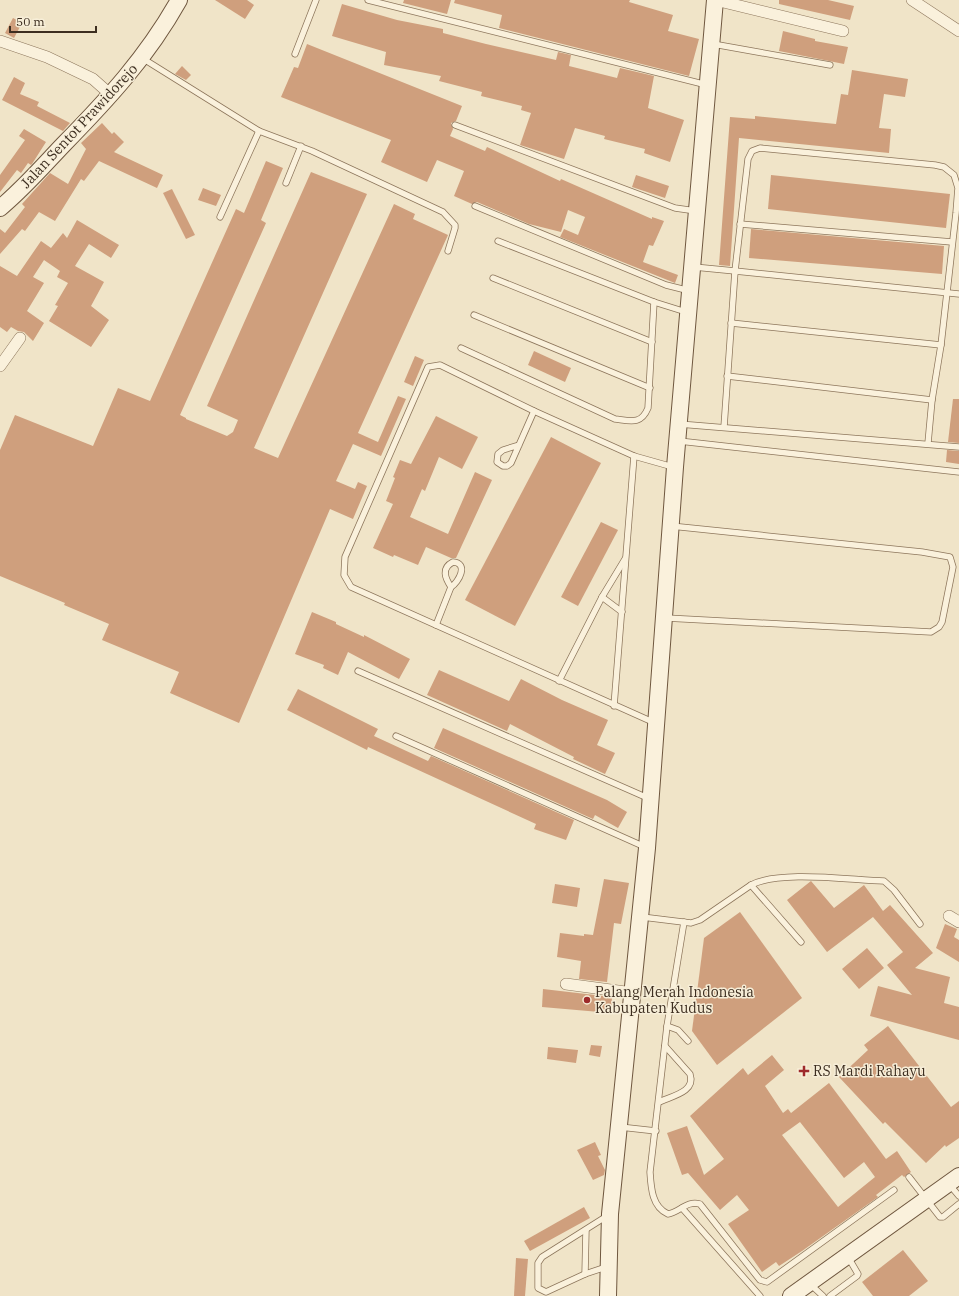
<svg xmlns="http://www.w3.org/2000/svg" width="959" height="1296" viewBox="0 0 959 1296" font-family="'IBM Plex Serif',serif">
	<rect width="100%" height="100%" fill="#f0e4c8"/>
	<g fill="#cf9f7d" fill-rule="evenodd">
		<polygon points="215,0 247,0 254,5 245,19"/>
		<polygon points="404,0 451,0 447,14 403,3"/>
		<polygon points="455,0 630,0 629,2 673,15 668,31 699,39 689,76 499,28 502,15 454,3"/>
		<polygon points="779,0 828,0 854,6 850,20 779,4"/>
		<polygon points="342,4 397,20 443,29 443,33 486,44 556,60 558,52 571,55 569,66 617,78 620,68 654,76 648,108 684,120 670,162 644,153 645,149 604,139 605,136 575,128 564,159 520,145 531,113 521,110 522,106 481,96 482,92 439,81 441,76 384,65 386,52 332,36"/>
		<polygon points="13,18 22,23 14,38 5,33"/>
		<polygon points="783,31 815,39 815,41 848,47 844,64 779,51"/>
		<polygon points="307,44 462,106 456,121 451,123 453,129 450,136 485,151 487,147 560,181 561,179 652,219 652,217 664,221 653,246 649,245 643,262 678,275 675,283 560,237 564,229 578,235 585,217 568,210 561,232 529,224 477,202 472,204 454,196 464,171 437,160 427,182 381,162 391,140 281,97 294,67 298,68"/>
		<polygon points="182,66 191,75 186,80 175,74"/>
		<polygon points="852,70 908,79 905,97 884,94 879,128 891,129 889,153 739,138 730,266 719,265 730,117 755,119 755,116 836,124 841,94 848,95"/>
		<polygon points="14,77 25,83 20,94 39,102 37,106 70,123 63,131 2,100"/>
		<polygon points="102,123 112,134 114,132 124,142 114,152 163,175 157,188 99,161 84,181 81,179 55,221 39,212 25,231 22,229 0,254 0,229 5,233 25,207 22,204 50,173 68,184 86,149 81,143"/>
		<polygon points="24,129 46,142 32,164 31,165 28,163 21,173 17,170 0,192 0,175 25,140 19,136"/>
		<polygon points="266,161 283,168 261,220 266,223 180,415 186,418 186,419 227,436 233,432 238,420 207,406 311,172 367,194 254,448 278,458 394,204 415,214 413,219 448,235 358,433 378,442 398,396 406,399 381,456 353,444 336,481 355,489 358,482 367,486 353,519 330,509 239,723 170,693 179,672 102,640 109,624 64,605 65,603 0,576 0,450 15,415 93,446 118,388 150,401 236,209 244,213"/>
		<polygon points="636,175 669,186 665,198 632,187"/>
		<polygon points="771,175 950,194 946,228 768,209"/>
		<polygon points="203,188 221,195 216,206 198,200"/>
		<polygon points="172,189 195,235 186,239 163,193"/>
		<polygon points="77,220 119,245 111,258 89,244 75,266 104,282 91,306 109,320 91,347 49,321 58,306 55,305 68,283 57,277 60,271 44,260 33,277 44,283 27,311 44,323 33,341 24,332 18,331 11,327 7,332 0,327 0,266 17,276 41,241 51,248 63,233 67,238"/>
		<polygon points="751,229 944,246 942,274 749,258"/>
		<polygon points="534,351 571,368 565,382 528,365"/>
		<polygon points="415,356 424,360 413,386 404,382"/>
		<polygon points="953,399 959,399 959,443 948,442"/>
		<polygon points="436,416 478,437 462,469 439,457 425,491 422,489 410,517 448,534 475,472 492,480 456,558 451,558 426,547 418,565 394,555 393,557 373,548 393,504 386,501 395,478 393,477 400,460 411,464"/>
		<polygon points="551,437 601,463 515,626 465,600"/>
		<polygon points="947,450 959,451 959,464 946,462"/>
		<polygon points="601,522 618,530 578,606 561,597"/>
		<polygon points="312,612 336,622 336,624 364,637 364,635 410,659 399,679 348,652 338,675 323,668 324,665 295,654"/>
		<polygon points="439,670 509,701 521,679 562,700 608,720 597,745 615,753 605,774 573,759 574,757 510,724 507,731 427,695"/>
		<polygon points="298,689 378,729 374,736 428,761 431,756 574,820 566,840 534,829 536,824 368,747 367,750 287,710"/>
		<polygon points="443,728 607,800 627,812 618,828 595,815 593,819 434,748"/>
		<polygon points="604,879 629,883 621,924 614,923 607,982 579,979 581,961 557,957 560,933 584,936 584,934 593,935"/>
		<polygon points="811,881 834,908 864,885 883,911 890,905 933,953 915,968 950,977 944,1003 959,1007 959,1040 870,1016 878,986 912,995 887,965 903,952 873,917 827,952 787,900"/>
		<polygon points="555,884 580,888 577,907 552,903"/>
		<polygon points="740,912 802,998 717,1065 692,1031 704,938"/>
		<polygon points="945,924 957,929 954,937 959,940 959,962 936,948"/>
		<polygon points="867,948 884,968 859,989 842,969"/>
		<polygon points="543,989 612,997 611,1013 542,1007"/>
		<polygon points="888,1026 951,1107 959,1101 959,1138 946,1147 945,1145 926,1163 885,1122 883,1124 839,1077 868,1050 864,1045"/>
		<polygon points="591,1045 602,1046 600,1057 589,1055"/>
		<polygon points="548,1047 578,1050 576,1063 547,1059"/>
		<path d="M 772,1055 L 784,1070 L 765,1086 L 783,1113 L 788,1109 L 791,1113 L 829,1083 L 886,1159 L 897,1151 L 911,1172 L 904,1177 L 902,1175 L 876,1195 L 878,1197 L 802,1251 L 779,1266 L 776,1262 L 762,1272 L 728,1224 L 749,1210 L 737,1195 L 720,1210 L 688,1173 L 682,1175 L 667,1133 L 687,1126 L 704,1175 L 724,1159 L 690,1116 L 743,1068 L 748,1075 ZM 800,1122 L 844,1178 L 864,1162 L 875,1177 L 838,1207 L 782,1135 Z"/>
		<polygon points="595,1142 601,1155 598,1156 605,1170 604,1175 593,1180 577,1150"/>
		<polygon points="584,1207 590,1218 530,1251 524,1241"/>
		<polygon points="903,1250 928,1281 909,1296 873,1296 862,1282"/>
		<polygon points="516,1258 528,1259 525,1296 514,1296"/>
	</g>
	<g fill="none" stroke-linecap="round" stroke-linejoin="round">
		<defs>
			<g id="lane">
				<polyline points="368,0 707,85"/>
				<polyline points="713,44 830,65"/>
				<polyline points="295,54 316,0"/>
				<polyline points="142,58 259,131 312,151 443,212 455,225 455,228 448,251"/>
				<polyline points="455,125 675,208 696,211"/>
				<polyline points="286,183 301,146"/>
				<polyline points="475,206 666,285 690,291"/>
				<polyline points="220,217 259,131"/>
				<polyline points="740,224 952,242"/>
				<polyline points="498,241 654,302 686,312"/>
				<polyline points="694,267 735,271 748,159 752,151 760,148 935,165 944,167 954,175 958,188 956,213 941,345 932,400 928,443"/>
				<polyline points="493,278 652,342"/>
				<polyline points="474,315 650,388"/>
				<polyline points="731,323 941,345"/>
				<path d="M 461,348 L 615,419 C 631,421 641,425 648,408 L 654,302"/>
				<polyline points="727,376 932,400"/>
				<polyline points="679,424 959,447"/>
				<polyline points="724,427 735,271 959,294"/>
				<polyline points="679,441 959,472"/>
				<polyline points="519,445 503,450 498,454 497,462 503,466 507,466 511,463 534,411"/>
				<path d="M 453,562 C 469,563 459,582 451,587 C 445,578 441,568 453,562 Z"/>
				<polyline points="602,597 622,612"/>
				<polyline points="666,618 931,632 939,627 942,622 953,567 950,557 922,552 671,526"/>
				<polyline points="436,625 451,587"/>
				<polyline points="358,671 650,799"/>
				<polyline points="559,681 602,597 625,559"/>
				<polyline points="614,706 634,456"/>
				<polyline points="655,723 351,587 344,575 345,557 428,367 440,365 534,411 634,456 673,467"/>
				<polyline points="396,736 645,847"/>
				<polyline points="751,885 801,942"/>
				<path d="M 642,917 L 691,923 L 700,920 L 751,885 C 780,870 849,880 884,881 L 894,890 L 920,924"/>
				<path d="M 684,922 L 667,1026 L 650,1172 C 651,1188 652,1207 668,1214 C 680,1212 687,1200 700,1204 L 760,1280 L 767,1282 L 894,1190"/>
				<polyline points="667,1026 678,1030 688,1041"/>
				<path d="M 659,1102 C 672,1096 696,1092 690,1074 L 665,1046"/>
				<polyline points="620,1127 656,1131"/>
				<polyline points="909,1177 940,1217 943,1217 959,1204"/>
				<polyline points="949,1184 959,1196"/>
				<polyline points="682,1208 760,1296"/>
				<polyline points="606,1267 585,1274 546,1292 538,1288 538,1263 542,1257 607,1216"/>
				<polyline points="585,1274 586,1230"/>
				<polyline points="810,1284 823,1296"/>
				<polyline points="830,1296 857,1276 858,1274 848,1257"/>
			</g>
			<g id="street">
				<polyline points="715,0 843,31"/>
				<polyline points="912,0 959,31"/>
				<polyline points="0,41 47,57 93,79 111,95"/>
				<polyline points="0,366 20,338"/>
				<polyline points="949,916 959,922"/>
				<polyline points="566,984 633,993"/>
			</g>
			<g id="secondary">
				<path d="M 0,208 C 23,189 43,166 63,145 C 108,99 147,57 179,0"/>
				<polyline points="608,1296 610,1214 647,848 675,467 715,0"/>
				<polyline points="791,1296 959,1176"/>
			</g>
		</defs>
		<use href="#lane" stroke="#8d765c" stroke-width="7"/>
		<use href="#street" stroke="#8d765c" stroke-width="12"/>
		<use href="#secondary" stroke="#6f573f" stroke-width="18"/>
		<use href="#lane" stroke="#faf1dc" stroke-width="5.5"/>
		<use href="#street" stroke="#faf1dc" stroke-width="11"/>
		<use href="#secondary" stroke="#faf1dc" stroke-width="16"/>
	</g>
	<g fill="#9e2a2b" stroke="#f7eed8" stroke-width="1.5">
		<circle cx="587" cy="1000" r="4"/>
		<path d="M802 1065h4v4h4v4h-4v4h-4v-4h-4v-4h4z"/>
	</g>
	<g text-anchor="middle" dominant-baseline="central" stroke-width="3" stroke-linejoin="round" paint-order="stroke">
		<g font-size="14" fill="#3d2e20" stroke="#f7eed8">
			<text transform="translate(79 126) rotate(-47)">Jalan Sentot Prawidorejo</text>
		</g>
		<g font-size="14" fill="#3d2e20" stroke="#f7eed8" text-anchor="start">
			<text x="595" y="992">Palang Merah Indonesia<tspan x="595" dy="16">Kabupaten Kudus</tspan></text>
			<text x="813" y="1071">RS Mardi Rahayu</text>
		</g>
	</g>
	<path d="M10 26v6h86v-6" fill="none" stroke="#3d2e20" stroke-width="2"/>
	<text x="16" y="26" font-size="12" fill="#3d2e20" stroke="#f7eed8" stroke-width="3" paint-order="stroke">50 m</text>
</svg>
